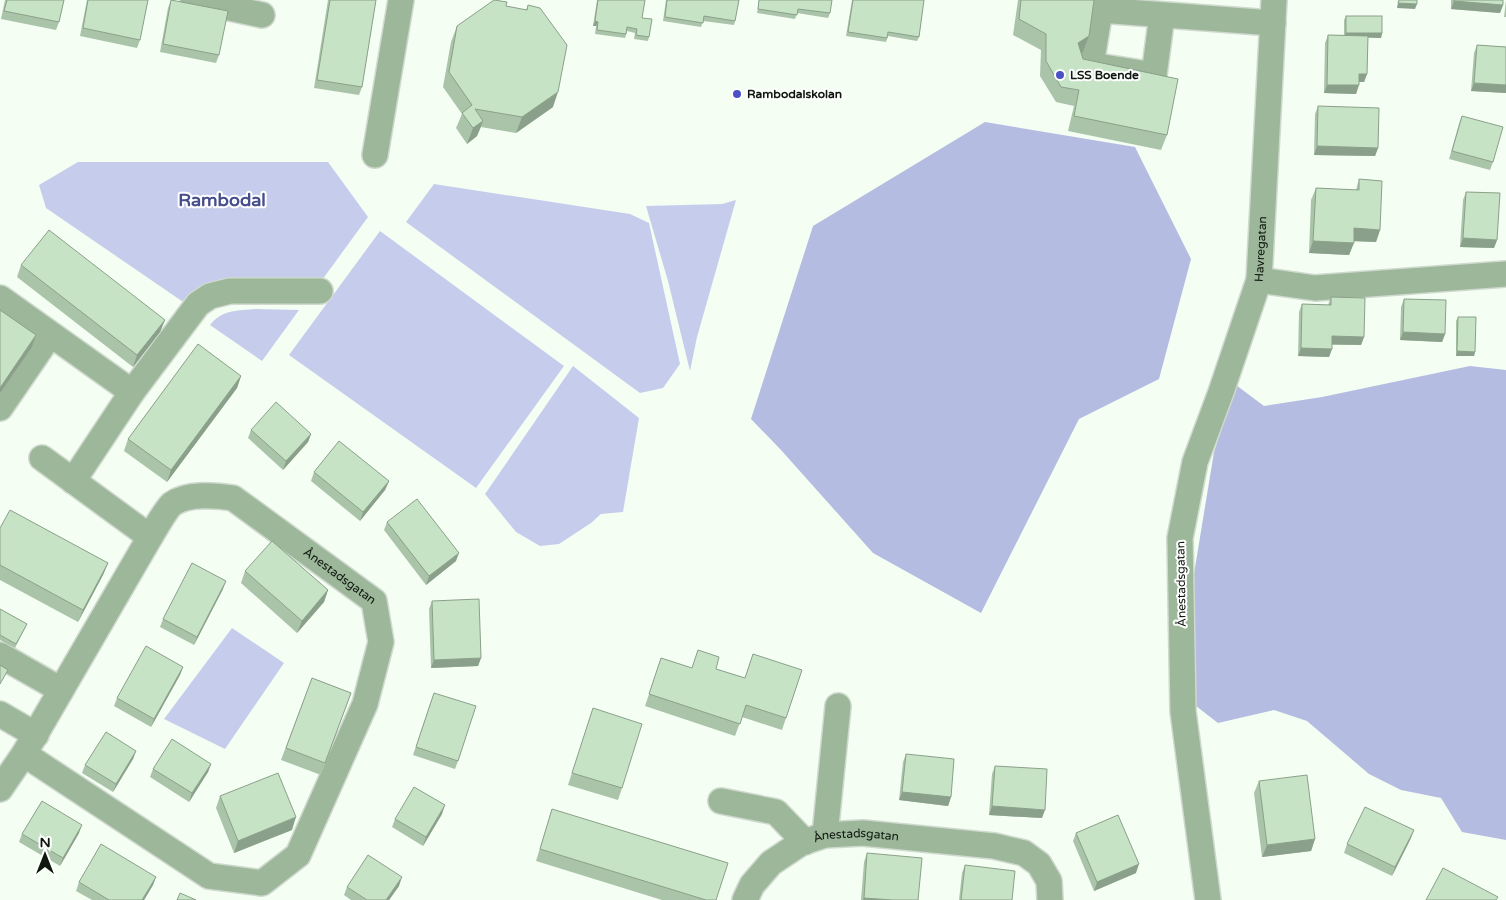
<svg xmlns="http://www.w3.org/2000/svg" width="1506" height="900" viewBox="0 0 1506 900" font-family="'Varela Round',sans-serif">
	<rect width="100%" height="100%" fill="#f4fef3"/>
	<g fill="#c6cdec">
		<polygon points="78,162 328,162 368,217 317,287 189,306 46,208 39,185"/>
		<polygon points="434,184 630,214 649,223 680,364 663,388 640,393 406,222"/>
		<polygon points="736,200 697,337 690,371 668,281 646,206 722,204"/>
		<polygon points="380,231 564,366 476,488 289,355"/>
		<path d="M 256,309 L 299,310 L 262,361 L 210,325 C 223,309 237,311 256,309 Z"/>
		<polygon points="573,366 639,418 623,512 601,514 591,523 559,544 540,546 516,532 485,494"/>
		<polygon points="232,628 284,663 225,749 164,719"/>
	</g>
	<g fill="#b5bce1">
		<polygon points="985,122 1135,147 1191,259 1159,379 1079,419 981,613 873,553 781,450 751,419 813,226"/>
		<polygon points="1470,366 1506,370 1506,840 1462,832 1441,798 1401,790 1369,774 1307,721 1274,710 1218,723 1196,706 1192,586 1214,452 1236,385 1264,406 1322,397"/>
	</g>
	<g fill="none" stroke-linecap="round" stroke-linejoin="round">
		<defs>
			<g id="minor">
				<polyline points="193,0 262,15"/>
				<polyline points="1162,15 1154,75 1091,65 1100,10 1273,23"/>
				<polyline points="375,155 401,0"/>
				<polyline points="1259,280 1315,288 1506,274"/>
				<polyline points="0,298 132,392 73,481"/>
				<polyline points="132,392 198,304 210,296 230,291 320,291"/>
				<polyline points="0,408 50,335"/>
				<polyline points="42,458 150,537"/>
				<polyline points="0,655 61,690"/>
				<polyline points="0,714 36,735"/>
				<path id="s1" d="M 0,789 L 24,754 L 150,537 C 155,529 166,509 172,504 C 187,493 216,495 233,498 L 374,601 L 381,642 L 365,704 L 298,855 L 262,883 L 209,876 L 24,754"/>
				<polyline points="721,801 776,812 805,842"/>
				<polyline points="825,835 838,706"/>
				<path id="s2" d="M 745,900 L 752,885 L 771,863 L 801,843 L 825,835 L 863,833 L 994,846 L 1024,853 L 1039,864 L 1049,881 L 1050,900"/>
				<path id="s3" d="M 1208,900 L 1183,711 L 1180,538 L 1195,462 L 1221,392 L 1259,280 L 1274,0"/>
			</g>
		</defs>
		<use href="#minor" stroke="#cfd9ce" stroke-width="28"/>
		<use href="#minor" stroke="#9cb79a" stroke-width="25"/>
	</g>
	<g fill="#aac4a9">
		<polygon points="5,0 64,0 59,22 56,30 1,19"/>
		<polygon points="87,0 148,0 140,40 137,48 80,36"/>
		<polygon points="171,0 219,55 216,63 160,52 168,8"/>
		<polygon points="328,0 376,0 362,87 359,95 314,88"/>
		<polygon points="597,0 645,0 642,18 649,37 648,41 634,39 635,33 627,31 625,38 595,34 596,26 593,26"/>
		<polygon points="666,0 739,0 735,21 734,25 703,21 701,27 663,21"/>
		<polygon points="759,0 832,0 830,13 828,18 797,13 795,19 757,13"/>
		<polygon points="852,0 924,0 919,37 917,41 888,36 886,42 846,36"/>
		<polygon points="1018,0 1094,0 1089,36 1083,52 1081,53 1083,59 1167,135 1161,150 1068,131 1074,106 1056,102 1040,76 1041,50 1013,35"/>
		<polygon points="1451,0 1503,0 1503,5 1500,13 1451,9"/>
		<polygon points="1506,0 1506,17 1504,17"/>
		<polygon points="528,5 553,107 516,133 481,127 477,136 467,144 456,128 462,114 443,87 451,42 457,26 506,6 526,10"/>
		<polygon points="1346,16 1382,33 1381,38 1368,37 1367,74 1364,82 1359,82 1356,94 1324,93 1325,43 1328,35 1344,35 1344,20"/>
		<polygon points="1477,45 1506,47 1506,93 1471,91 1474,53"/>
		<polygon points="1318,106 1378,148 1375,156 1314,155 1315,114"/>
		<polygon points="1462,116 1493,162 1490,170 1449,159 1459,124"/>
		<polygon points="1359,179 1380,230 1376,242 1354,241 1349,255 1309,253 1311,200 1316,188 1356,190"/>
		<polygon points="1466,192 1497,240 1494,248 1460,247 1463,200"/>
		<polygon points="21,265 165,320 160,332 133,367 17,277"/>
		<polygon points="1331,297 1364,337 1361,345 1332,345 1332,349 1329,357 1298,356 1299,312 1302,304 1328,305"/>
		<polygon points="1404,299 1445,334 1442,342 1400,340 1401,307"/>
		<polygon points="1458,317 1475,352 1474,356 1456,356 1456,321"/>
		<polygon points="241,376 237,388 167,482 124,451 128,439"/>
		<polygon points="251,430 311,434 308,442 283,470 248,438"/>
		<polygon points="314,472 389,481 385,490 360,521 311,481"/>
		<polygon points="387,522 456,561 426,585 384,530"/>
		<polygon points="0,528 108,563 103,575 78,622 0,580"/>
		<polygon points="245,571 328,590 324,602 297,633 241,583"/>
		<polygon points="223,589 194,645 160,627 163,619"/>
		<polygon points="432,601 481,658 478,666 431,668 429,609"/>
		<polygon points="0,609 27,624 15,648 0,640"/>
		<polygon points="698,650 716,669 745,678 753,654 786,718 782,730 742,717 735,736 645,706 661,658 692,668"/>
		<polygon points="183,667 180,675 151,727 114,706 117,698"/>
		<polygon points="312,678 351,693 321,775 281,760"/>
		<polygon points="431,701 458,761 455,769 413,755"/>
		<polygon points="593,708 622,788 618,800 568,785"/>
		<polygon points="136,751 133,759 113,792 82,773 85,765"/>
		<polygon points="906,754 951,797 948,806 899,800 903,762"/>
		<polygon points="211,764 208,772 189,802 150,777 153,769"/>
		<polygon points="995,766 1042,818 989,815 992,774"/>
		<polygon points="1259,781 1315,839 1311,851 1262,857 1254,793"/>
		<polygon points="220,796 292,830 234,853 216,808"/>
		<polygon points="552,809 716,900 662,900 536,861"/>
		<polygon points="442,814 423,846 392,827 395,819"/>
		<polygon points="79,833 60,866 19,842 22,834"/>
		<polygon points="1076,833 1136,873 1094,891 1073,841"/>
		<polygon points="1411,838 1392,876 1344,853 1347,844"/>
		<polygon points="867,853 918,900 861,900 864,862"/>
		<polygon points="965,865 1012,900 959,900 962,873"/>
		<polygon points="156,877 153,885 144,900 92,900 76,891 79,882"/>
		<polygon points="399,886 389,900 351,900 344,895 347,887"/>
	</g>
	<g fill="#8ba08a">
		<polygon points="1454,1 1503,5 1500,13 1451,9"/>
		<polygon points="1398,3 1417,4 1415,9 1397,8"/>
		<polygon points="595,21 598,22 596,26 593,26"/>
		<polygon points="1346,33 1382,33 1381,38 1344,37"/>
		<polygon points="1089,36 1083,52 1072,58 1078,43"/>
		<polygon points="1359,74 1367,74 1364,82 1356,82"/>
		<polygon points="1474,83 1506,85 1506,93 1471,91"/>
		<polygon points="1327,85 1359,85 1356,94 1324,93"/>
		<polygon points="558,92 553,107 516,133 522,117"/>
		<polygon points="483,121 477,136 467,144 473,128"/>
		<polygon points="1317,146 1378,148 1375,156 1314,155"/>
		<polygon points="1354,228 1380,230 1376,242 1350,241"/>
		<polygon points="1463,238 1497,240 1494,248 1460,247"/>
		<polygon points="1313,241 1354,243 1349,255 1309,253"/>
		<polygon points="165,320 160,332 133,367 137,355"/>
		<polygon points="1403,332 1445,334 1442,342 1400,340"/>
		<polygon points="36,335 32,347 0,393 0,388"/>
		<polygon points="1332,336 1364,337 1361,345 1329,344"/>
		<polygon points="1301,348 1332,349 1329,357 1298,356"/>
		<polygon points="1457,351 1475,352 1474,356 1456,356"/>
		<polygon points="241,376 237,388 167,482 171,470"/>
		<polygon points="311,434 308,442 283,470 286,461"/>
		<polygon points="389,481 385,490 360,521 363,512"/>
		<polygon points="459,553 456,561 426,585 429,576"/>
		<polygon points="108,563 103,575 78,622 83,610"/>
		<polygon points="226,581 223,589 194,645 197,637"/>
		<polygon points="328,590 324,602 297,633 302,621"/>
		<polygon points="481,658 478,666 431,668 434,660"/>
		<polygon points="183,667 180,675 151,727 154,719"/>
		<polygon points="136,751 133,759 113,792 116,784"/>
		<polygon points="211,764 208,772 189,802 192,793"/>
		<polygon points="902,792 951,797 948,806 899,800"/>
		<polygon points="445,805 442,814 423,846 426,837"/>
		<polygon points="992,806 1045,810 1042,818 989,815"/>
		<polygon points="296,817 292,830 234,853 238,841"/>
		<polygon points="82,825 79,833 60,866 63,858"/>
		<polygon points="1414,830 1411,838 1392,876 1395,867"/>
		<polygon points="1315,839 1311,851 1262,857 1267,845"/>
		<polygon points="1139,864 1136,873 1094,891 1097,882"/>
		<polygon points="156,877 153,885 144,900 142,900"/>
		<polygon points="402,877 399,886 389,900 386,900"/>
		<polygon points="864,898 893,900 863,900"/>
	</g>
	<g fill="#c6e4c5" stroke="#8ba08a">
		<polygon points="7,0 64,0 59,22 4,11"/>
		<polygon points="88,0 148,0 140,40 83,28"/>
		<polygon points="171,0 228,11 219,55 163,44"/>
		<polygon points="330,0 376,0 362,87 317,80"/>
		<polygon points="494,0 507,2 506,6 527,10 528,5 540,8 567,45 558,92 522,117 475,109 483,121 473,128 462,113 472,105 449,72 457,26"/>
		<polygon points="598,0 645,0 642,18 652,19 649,37 636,35 637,29 627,27 626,34 597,30 598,22 595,21"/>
		<polygon points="667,0 739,0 735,21 704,16 703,23 665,17"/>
		<polygon points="759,0 832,0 830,13 798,9 797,15 758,9"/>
		<polygon points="853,0 924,0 919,37 888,32 887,38 848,32"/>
		<polygon points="1021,0 1094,0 1089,36 1078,43 1083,59 1178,79 1167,135 1074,116 1079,90 1061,87 1046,61 1046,34 1019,19"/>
		<polygon points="1399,0 1417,0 1417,4 1398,3"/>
		<polygon points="1454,0 1503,0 1503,5 1454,1"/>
		<rect x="1346" y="16" width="36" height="17"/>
		<polygon points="1328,35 1368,36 1367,74 1359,74 1359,85 1327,85"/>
		<polygon points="1477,45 1506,47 1506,85 1474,83"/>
		<polygon points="1318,106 1379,108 1378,148 1317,146"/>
		<polygon points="1462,116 1503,127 1493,162 1452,151"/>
		<polygon points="1359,179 1382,181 1380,230 1354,228 1354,243 1313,241 1316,188 1359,190"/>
		<polygon points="1466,192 1500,193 1497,240 1463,238"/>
		<polygon points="49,230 165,320 137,355 21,265"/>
		<polygon points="1331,297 1365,298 1364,337 1332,336 1332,349 1301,348 1302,304 1331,305"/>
		<polygon points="1404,299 1446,300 1445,334 1403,332"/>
		<polygon points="0,310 36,335 0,388"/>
		<polygon points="1458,317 1476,317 1475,352 1457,351"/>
		<polygon points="198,344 241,376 171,470 128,439"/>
		<polygon points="276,402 311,434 286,461 251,430"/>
		<polygon points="339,441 389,481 363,512 314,472"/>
		<polygon points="417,499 459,553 429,576 387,522"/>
		<polygon points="10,510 108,563 83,610 0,565 0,528"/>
		<polygon points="272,541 328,590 302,621 245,571"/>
		<polygon points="192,563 226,581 197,637 163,619"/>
		<polygon points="479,599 481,658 434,660 432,601"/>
		<polygon points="0,609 27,624 16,644 0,635"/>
		<polygon points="146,646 183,667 154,719 117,698"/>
		<polygon points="698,650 719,657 716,669 745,678 753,654 802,670 786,718 746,705 740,724 649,694 661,658 692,668"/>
		<polygon points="0,665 8,670 0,684"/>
		<polygon points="312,678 351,693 325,763 286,748"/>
		<polygon points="434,693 476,706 458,761 416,747"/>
		<polygon points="593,708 642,724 622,788 572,773"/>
		<polygon points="106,732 136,751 116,784 85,765"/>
		<polygon points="172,739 211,764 192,793 153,769"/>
		<polygon points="906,754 954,759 951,797 902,792"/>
		<polygon points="995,766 1047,769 1045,810 992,806"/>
		<polygon points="278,773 296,817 238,841 220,796"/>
		<polygon points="1307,775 1315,839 1267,845 1259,781"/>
		<polygon points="414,787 445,805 426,837 395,819"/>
		<polygon points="42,801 82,825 63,858 22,834"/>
		<polygon points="1365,807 1414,830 1395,867 1347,844"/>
		<polygon points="552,809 728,863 716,900 706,900 540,849"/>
		<polygon points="1118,815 1139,864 1097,882 1076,833"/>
		<polygon points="101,844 156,877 142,900 109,900 79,882"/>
		<polygon points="867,853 922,858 918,900 893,900 864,898"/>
		<polygon points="368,855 402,877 386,900 367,900 347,887"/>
		<polygon points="965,865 1015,871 1012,900 961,900"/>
		<polygon points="1443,868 1498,897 1496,900 1426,900"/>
		<polygon points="180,893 196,900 177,900"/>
	</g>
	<g fill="#4b50c6" stroke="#fff" stroke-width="2">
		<circle cx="1060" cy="75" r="5"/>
		<circle cx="737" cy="94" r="5"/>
	</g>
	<g text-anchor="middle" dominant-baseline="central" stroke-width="4" stroke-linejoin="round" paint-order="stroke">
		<g font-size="12" font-weight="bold" fill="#0f170e" stroke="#fff" text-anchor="start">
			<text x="1070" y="75">LSS Boende</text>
			<text x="747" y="94">Rambodalskolan</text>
		</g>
		<g font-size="12" fill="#0f170e" stroke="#fff">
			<text stroke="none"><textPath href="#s3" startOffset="665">Havregatan</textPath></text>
			<text stroke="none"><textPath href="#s1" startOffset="528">Ånestadsgatan</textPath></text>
			<text transform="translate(1181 584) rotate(-91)">Ånestadsgatan</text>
			<text stroke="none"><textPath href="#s2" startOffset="138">Ånestadsgatan</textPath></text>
		</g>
		<g font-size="18" font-weight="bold" fill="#464e8b" stroke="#fff">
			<text x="222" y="200">Rambodal</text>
		</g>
	</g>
	<g transform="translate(45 855)" stroke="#ffffff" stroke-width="4" paint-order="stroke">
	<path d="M0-4L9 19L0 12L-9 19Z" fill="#0f170e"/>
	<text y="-8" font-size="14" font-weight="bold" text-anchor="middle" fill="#0f170e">N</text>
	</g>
</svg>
